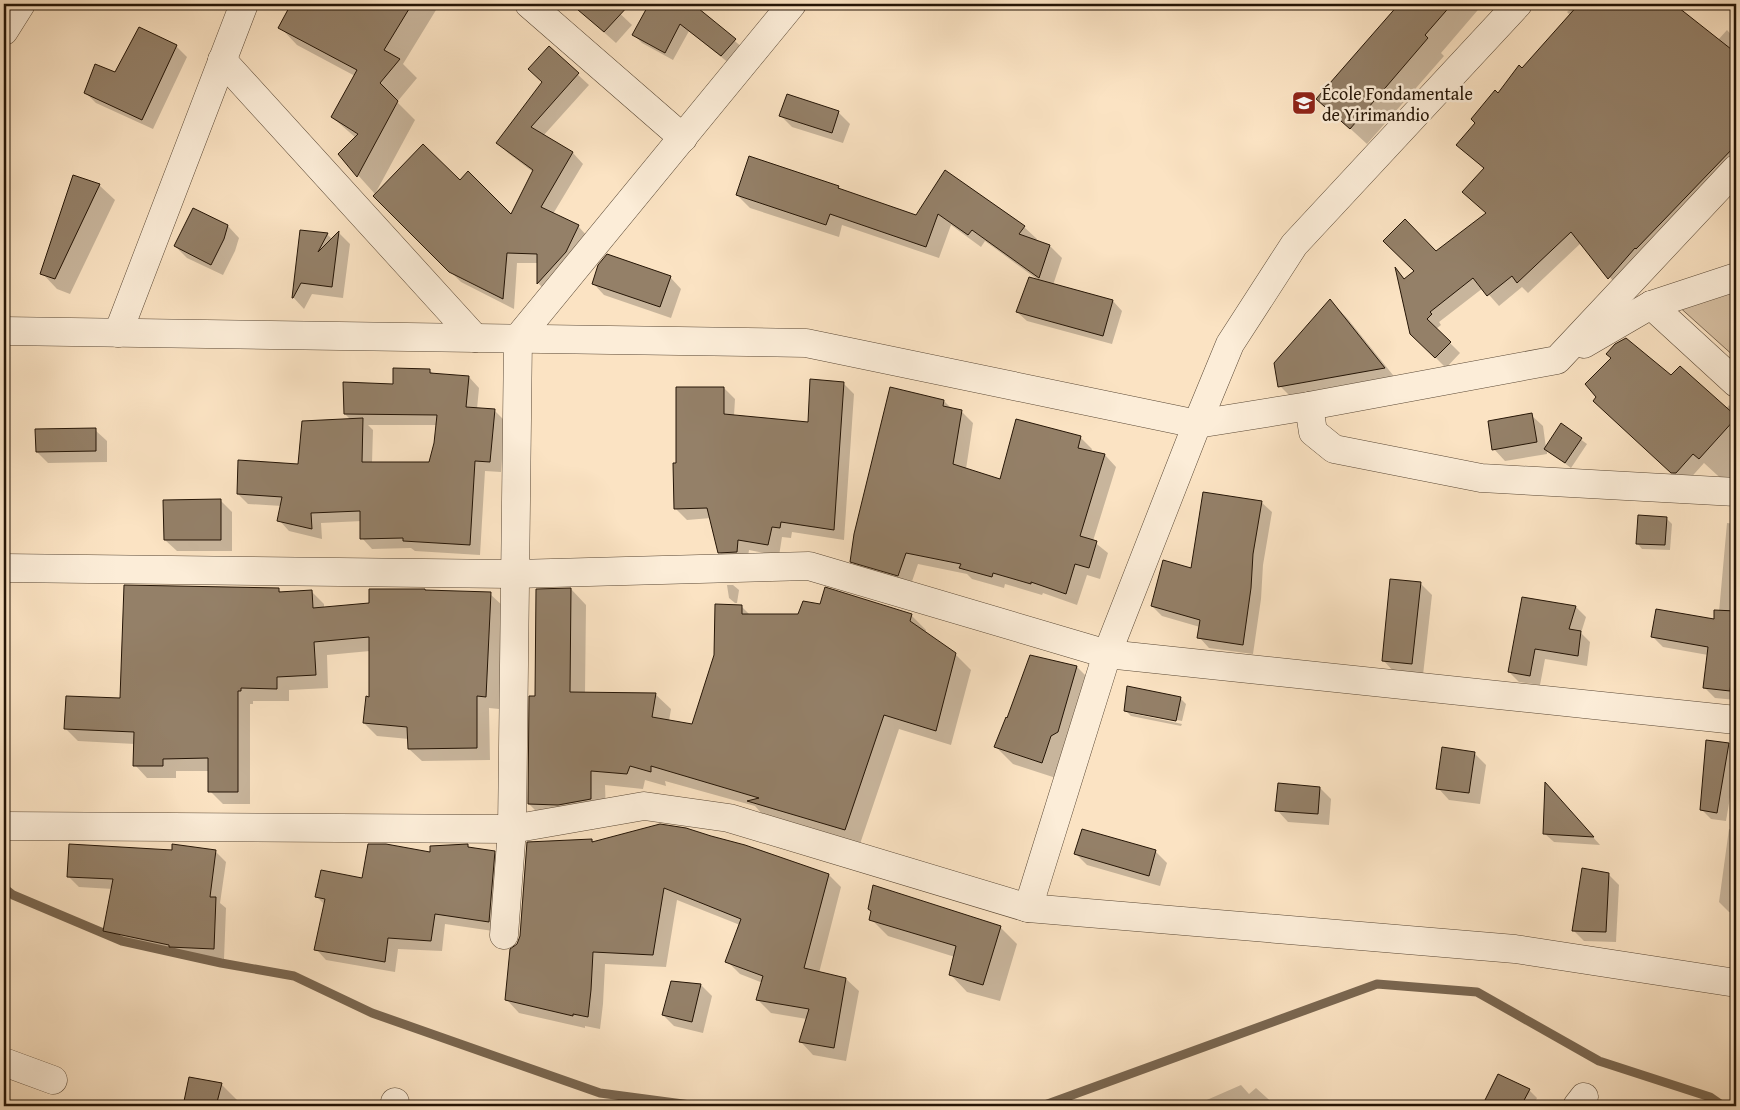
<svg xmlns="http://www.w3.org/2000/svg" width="1740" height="1110" viewBox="0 0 1740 1110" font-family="'Gentium Book Plus',serif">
	<rect width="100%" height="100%" fill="#fbe3c3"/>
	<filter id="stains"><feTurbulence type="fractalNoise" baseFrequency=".004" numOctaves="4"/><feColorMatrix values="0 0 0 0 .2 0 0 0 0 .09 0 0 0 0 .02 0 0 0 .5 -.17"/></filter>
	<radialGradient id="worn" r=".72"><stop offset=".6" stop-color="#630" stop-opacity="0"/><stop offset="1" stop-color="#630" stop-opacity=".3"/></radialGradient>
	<polygon fill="#d7c0a3" stroke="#7e6a54" points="1736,285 1736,358 1676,304"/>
	<g fill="#0003" fill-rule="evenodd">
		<polygon points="293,4 430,4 436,10 403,64 417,78 397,102 415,120 375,194 339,154 356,138 332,117 355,76 297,45 280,27"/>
		<polygon points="572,4 610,4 632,25 616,43"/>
		<polygon points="651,4 691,4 743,48 730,64 689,31 673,60 642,43 634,35"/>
		<polygon points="1400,4 1483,4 1441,53 1444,56 1367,144 1318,99"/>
		<polygon points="1576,4 1588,4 1595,9 1600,4 1672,4 1718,40 1727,30 1736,40 1736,166 1619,288 1581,243 1528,293 1522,287 1499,306 1483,288 1439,322 1441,325 1436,329 1460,353 1446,368 1411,333 1397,271 1406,280 1436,252 1487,214 1484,169 1458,145 1499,95 1570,15 1567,12"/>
		<polygon points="140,29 176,46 187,57 153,129 96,103 85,92 116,73"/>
		<polygon points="549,48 589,85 543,136 573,153 583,164 553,214 578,226 588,237 548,293 538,283 538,263 517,263 514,309 461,282 374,196 460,182 512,216 533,172 508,153 498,142 543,82"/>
		<polygon points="838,112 850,124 843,143 792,127 781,116"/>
		<polygon points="945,172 1024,227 1037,239 1036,241 1050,246 1062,258 1053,285 1113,301 1122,311 1112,344 1027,321 1017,312 1041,282 985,241 981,247 951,225 939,258 842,225 839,237 750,208 737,195 838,187 842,191 916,216"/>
		<polygon points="99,185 115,200 70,294 57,289 42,273"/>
		<polygon points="194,209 228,226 239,238 235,251 223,275 187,258 175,246"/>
		<polygon points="339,233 350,244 343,298 312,294 304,309 293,297 327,234 332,239"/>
		<polygon points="670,277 681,289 671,318 604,295 593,283"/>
		<polygon points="1330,301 1347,318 1401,385 1297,403 1280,386"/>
		<path d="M 429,370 L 434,374 L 469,377 L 479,388 L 477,409 L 494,410 L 505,421 L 501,472 L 485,471 L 480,555 L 415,551 L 411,548 L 372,549 L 362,538 L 362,521 L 321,523 L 322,539 L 289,531 L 279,520 L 282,506 L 248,504 L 238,494 L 299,465 L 351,420 L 345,414 L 394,385 ZM 368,425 L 437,425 L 435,443 L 430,463 L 372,463 L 373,430 Z"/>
		<polygon points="843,383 854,394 844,540 792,532 791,538 782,537 779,556 749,550 747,563 730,563 719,552 711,518 687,520 676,509 677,465 724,388 735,399 734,416 809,424"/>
		<polygon points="4,390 10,396 7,414 4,414"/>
		<polygon points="944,401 952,409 961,411 973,423 966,469 1001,480 1080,437 1092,449 1091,452 1105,455 1116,467 1093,541 1108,553 1100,579 1087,575 1077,605 1043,593 1042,595 1005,584 1004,588 972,579 967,574 918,564 910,587 863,573 851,561"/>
		<polygon points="1729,405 1736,412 1736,485 1728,485 1704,463 1686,483 1682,482 1604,411 1726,409"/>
		<polygon points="1531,415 1543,426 1546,448 1561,425 1587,444 1571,468 1547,450 1547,454 1505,461 1494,449"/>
		<polygon points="95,430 107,441 107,462 48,463 37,452"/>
		<polygon points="220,500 232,512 232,551 177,551 165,540"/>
		<polygon points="1261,502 1272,512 1263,565 1261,599 1253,654 1209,648 1199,637 1200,627 1162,616 1152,606"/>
		<polygon points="1666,518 1672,524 1670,550 1642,549 1637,543"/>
		<polygon points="1727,523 1736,524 1736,700 1715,698 1705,688 1708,655 1663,647 1653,637 1715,620 1719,612"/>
		<polygon points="1420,583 1432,595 1423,675 1394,672 1383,660"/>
		<polygon points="727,585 733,585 739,590 737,603 735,603 729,598"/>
		<polygon points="278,589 282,593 311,591 324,604 324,608 370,604 426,591 490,594 503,606 499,709 489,708 490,760 422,761 409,749 409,739 377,736 364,723 371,698 370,651 327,655 328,688 289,690 289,701 253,701 253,704 250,704 250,804 223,804 210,791 210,771 176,771 176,778 147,778 135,765 135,744 78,741 65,728 121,700"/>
		<polygon points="571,589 586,605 585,693 655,694 671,709 669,721 693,726 742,607 750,615 911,615 926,630 925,634 955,654 971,670 951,745 899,729 860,844 764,816 755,806 665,781 666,786 645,780 643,789 605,785 606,814 544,819 529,804 536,697"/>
		<polygon points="1523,598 1576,607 1586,617 1581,633 1590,642 1587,666 1545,659 1540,685 1519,682 1509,672"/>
		<polygon points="1031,657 1077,667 1094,684 1059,779 1013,764 996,747 1008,720"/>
		<polygon points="1180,698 1186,704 1182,721 1130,711 1130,713 1182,724 1181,726 1131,716 1125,710"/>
		<polygon points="1728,744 1736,752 1736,762 1726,821 1711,819 1702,810"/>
		<polygon points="1443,749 1475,754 1486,765 1480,804 1449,800 1438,788"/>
		<polygon points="1320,788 1331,799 1329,825 1288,822 1277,810"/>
		<polygon points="1554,793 1600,845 1554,842 1544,833"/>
		<polygon points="1729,829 1736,830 1736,913 1729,912 1719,902"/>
		<polygon points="592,840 594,843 829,875 841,887 819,973 846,979 859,991 846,1061 813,1055 801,1042 807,1019 771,1013 758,1000 763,983 740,974 727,961 740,925 677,900 666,967 605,964 603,1004 600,1029 585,1026 585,1028 519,1013 507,1000 518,945"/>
		<polygon points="468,846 471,849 494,852 505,863 500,932 445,924 442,951 398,949 395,972 326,960 316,949 325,905 317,897 431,854"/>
		<polygon points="173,851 215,851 226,862 220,903 226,908 224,959 181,958 177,954 115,941 104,931 113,889 79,887 69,877"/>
		<polygon points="1155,851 1167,863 1160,886 1087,865 1076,854"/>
		<polygon points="1608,874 1619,885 1616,942 1584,941 1573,930"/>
		<polygon points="871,919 1000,927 1017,944 1000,1001 967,992 950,974 955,957 888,936"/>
		<polygon points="701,985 712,996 703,1033 674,1026 663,1015"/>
		<polygon points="190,1078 222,1085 237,1100 236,1106 184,1106"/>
		<polygon points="1241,1085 1249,1094 1256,1088 1276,1106 1193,1106"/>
		<polygon points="1529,1090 1537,1098 1533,1106 1482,1106 1489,1097"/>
	</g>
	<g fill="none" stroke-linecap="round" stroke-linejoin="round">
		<g stroke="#7a6751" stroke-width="9">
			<polyline points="4,888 13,895 122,941 221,963 294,976 372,1013 600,1093 698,1106"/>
			<polyline points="1042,1106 1377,984 1477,992 1599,1061 1710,1097 1723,1106"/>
		</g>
	</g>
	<g fill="#948068" stroke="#251506">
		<polygon points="291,4 412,4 384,50 400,59 380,83 398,101 357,177 338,154 358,134 331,117 357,70 278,28"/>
		<polygon points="571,4 630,4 604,32"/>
		<polygon points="649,4 693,4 736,39 721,56 680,24 665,53 632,35"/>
		<polygon points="1399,4 1452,4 1425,35 1428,38 1350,129 1316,99"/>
		<polygon points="1579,4 1674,4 1736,53 1736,145 1636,249 1635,248 1608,279 1571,232 1517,283 1512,276 1487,296 1473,278 1430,312 1432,314 1427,319 1451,342 1435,358 1410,334 1395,267 1404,279 1414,271 1383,241 1405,219 1436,251 1486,213 1462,192 1484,168 1456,145 1475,123 1471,119 1495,90 1498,93 1519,65 1522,68"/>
		<polygon points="139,27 177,45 142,120 84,93 95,64 115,72"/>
		<polygon points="549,46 579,73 531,127 573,152 541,207 579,225 566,252 537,284 537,254 507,253 503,299 449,272 373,196 423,144 460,180 468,171 511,214 533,170 496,143 542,82 528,69"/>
		<polygon points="787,94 839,111 832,133 779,116"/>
		<polygon points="749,156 839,186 838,188 916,215 945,170 1025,226 1019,234 1050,245 1039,278 972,230 968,235 938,214 926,247 830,214 826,225 736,195"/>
		<polygon points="73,175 100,184 55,279 40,274"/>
		<polygon points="193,208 228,225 224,239 211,265 174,246"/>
		<polygon points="300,230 328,233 318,252 339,231 332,287 301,283 293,298 292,298"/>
		<polygon points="607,254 671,276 660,307 592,284 598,265"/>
		<polygon points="1029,277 1113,300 1103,336 1016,312"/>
		<polygon points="1330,299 1385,368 1278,387 1274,363"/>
		<polygon points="1626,338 1671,375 1680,366 1736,416 1736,418 1699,459 1693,454 1676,473 1671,473 1593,401 1596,397 1585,384 1611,358 1606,354 1615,344"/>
		<polygon points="393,368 430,369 430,373 469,376 466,407 495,409 490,462 475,461 470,545 403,541 403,538 360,539 360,511 311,513 312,529 277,521 282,497 237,494 238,460 298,464 302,421 363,418 362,462 429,462 434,443 437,415 344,414 343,382 393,384"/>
		<polygon points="810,379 844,382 834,530 781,522 780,528 772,527 768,545 738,540 737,552 718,553 707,508 674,509 673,463 676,463 676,387 724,387 724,414 808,422"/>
		<polygon points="890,387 944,400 943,406 962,410 953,464 1000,479 1016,419 1081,436 1078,448 1105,454 1080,536 1097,541 1089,568 1075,564 1066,594 1031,582 1031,584 993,573 992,577 959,568 961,564 906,553 898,576 850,562 854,534"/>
		<polygon points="1532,413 1537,442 1492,450 1488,421"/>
		<polygon points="1561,423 1582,438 1565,463 1544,449"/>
		<polygon points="96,428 96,451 36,452 35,429"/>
		<polygon points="1203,492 1262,501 1253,554 1251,588 1243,645 1197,638 1200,620 1151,606 1163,560 1191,568"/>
		<polygon points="221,499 221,540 164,540 163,500"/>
		<polygon points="1638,515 1667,517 1665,545 1636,544"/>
		<polygon points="1390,579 1421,582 1412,664 1382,661"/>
		<polygon points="124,585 279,588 279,592 312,590 313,608 369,603 369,589 425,589 425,590 491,592 486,697 477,696 477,748 408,749 407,727 363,723 366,696 369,697 369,637 314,642 316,675 277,677 277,689 241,688 241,691 238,691 238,792 208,792 208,758 163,759 163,766 133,766 134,732 64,729 66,696 120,698"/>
		<polygon points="825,587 912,614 910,621 956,653 936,731 884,715 845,830 747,801 759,798 651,766 651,772 630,766 627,774 591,771 591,799 558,805 528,804 529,696 535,696 536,589 571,588 570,692 656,693 652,717 692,724 714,655 715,604 742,605 742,614 798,614 803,601 820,604"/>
		<polygon points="1522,597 1576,606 1569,629 1581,631 1578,656 1535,649 1530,676 1508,672"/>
		<polygon points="1656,609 1714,619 1714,610 1736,611 1736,638 1730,691 1703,688 1708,647 1651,637"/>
		<polygon points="1030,655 1077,666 1058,732 1051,736 1042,763 994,747 1006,717 1007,718"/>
		<polygon points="1127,686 1181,697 1176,721 1124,711"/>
		<polygon points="1706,740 1729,743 1717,813 1700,810"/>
		<polygon points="1442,747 1475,752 1469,793 1436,789"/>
		<polygon points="1545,782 1594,837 1543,834"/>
		<polygon points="1278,783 1320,787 1318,814 1275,811"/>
		<polygon points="660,824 686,828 711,836 745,845 829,874 804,968 846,978 834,1048 799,1042 809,1009 756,1000 763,976 725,962 741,919 664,888 653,955 593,952 591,990 588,1017 573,1014 573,1016 505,1000 510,949 517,944 520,936 527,842 592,839 592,842"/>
		<polygon points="1082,829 1156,850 1149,876 1074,854"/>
		<polygon points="69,844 172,850 172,844 216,850 210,897 216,897 214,949 169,947 169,945 103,931 113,879 67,877"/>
		<polygon points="368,844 386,844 430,852 430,846 468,844 468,847 495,851 489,922 435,914 431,941 388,938 385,962 314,950 325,899 315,897 321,870 362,878"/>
		<polygon points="1582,868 1609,873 1606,932 1572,931"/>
		<polygon points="873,885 1001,926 983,985 949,975 956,946 869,920 871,911 868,909"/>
		<polygon points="671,981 701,984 692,1022 662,1015"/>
		<polygon points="1498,1074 1530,1089 1521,1106 1482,1106"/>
		<polygon points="189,1077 222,1083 216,1106 183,1106"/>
	</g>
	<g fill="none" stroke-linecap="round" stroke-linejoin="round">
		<defs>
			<g id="minor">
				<polyline points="529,4 683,138"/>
				<polyline points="4,31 21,4"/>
				<polyline points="222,60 475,338"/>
				<polyline points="1651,305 1736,383"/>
				<polyline points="4,331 806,343 1197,424 1309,406 1557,360 1736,169"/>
				<polyline points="118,333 244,4"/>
				<polyline points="1584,344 1651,305 1736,277"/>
				<polyline points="1309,406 1313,432 1334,449 1481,478 1736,492"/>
				<polyline points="4,568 515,574 809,566 1107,654 1736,720"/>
				<polyline points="4,826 512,829 644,806 729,818 1028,908 1515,949 1736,983"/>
				<polyline points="1028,908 1107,654 1197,424 1230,344 1294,245 1518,4"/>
				<polyline points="504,935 512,829 518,338 792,4"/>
				<polyline points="4,1062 53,1080"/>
				<polyline points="394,1106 395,1102"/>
				<polyline points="1577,1106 1584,1097"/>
			</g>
		</defs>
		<use href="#minor" stroke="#5a4835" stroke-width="29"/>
		<use href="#minor" stroke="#fcedd8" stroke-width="28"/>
	</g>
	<defs>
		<symbol id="school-square" viewBox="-11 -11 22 22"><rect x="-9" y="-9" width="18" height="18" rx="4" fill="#8f2418" stroke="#fcedd8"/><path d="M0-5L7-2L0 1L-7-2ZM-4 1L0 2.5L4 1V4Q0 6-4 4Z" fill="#fff"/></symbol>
	</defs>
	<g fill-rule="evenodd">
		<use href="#school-square" x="1290" y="89" width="28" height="28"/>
	</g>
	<g text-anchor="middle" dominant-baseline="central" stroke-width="5" stroke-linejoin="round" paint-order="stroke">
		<g font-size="18" fill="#251506" stroke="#fcedd8" text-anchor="start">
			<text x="1322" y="93">École Fondamentale<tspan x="1322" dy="21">de Yirimandio</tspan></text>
		</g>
	</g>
	<rect width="1740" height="1110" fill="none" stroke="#fbe3c3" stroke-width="20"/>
	<rect x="5" y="5" width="1730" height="1100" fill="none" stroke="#251506" stroke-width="2.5"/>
	<rect x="10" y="10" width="1720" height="1090" fill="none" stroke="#251506"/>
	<rect width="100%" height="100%" filter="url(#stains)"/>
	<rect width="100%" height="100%" fill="url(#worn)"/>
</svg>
